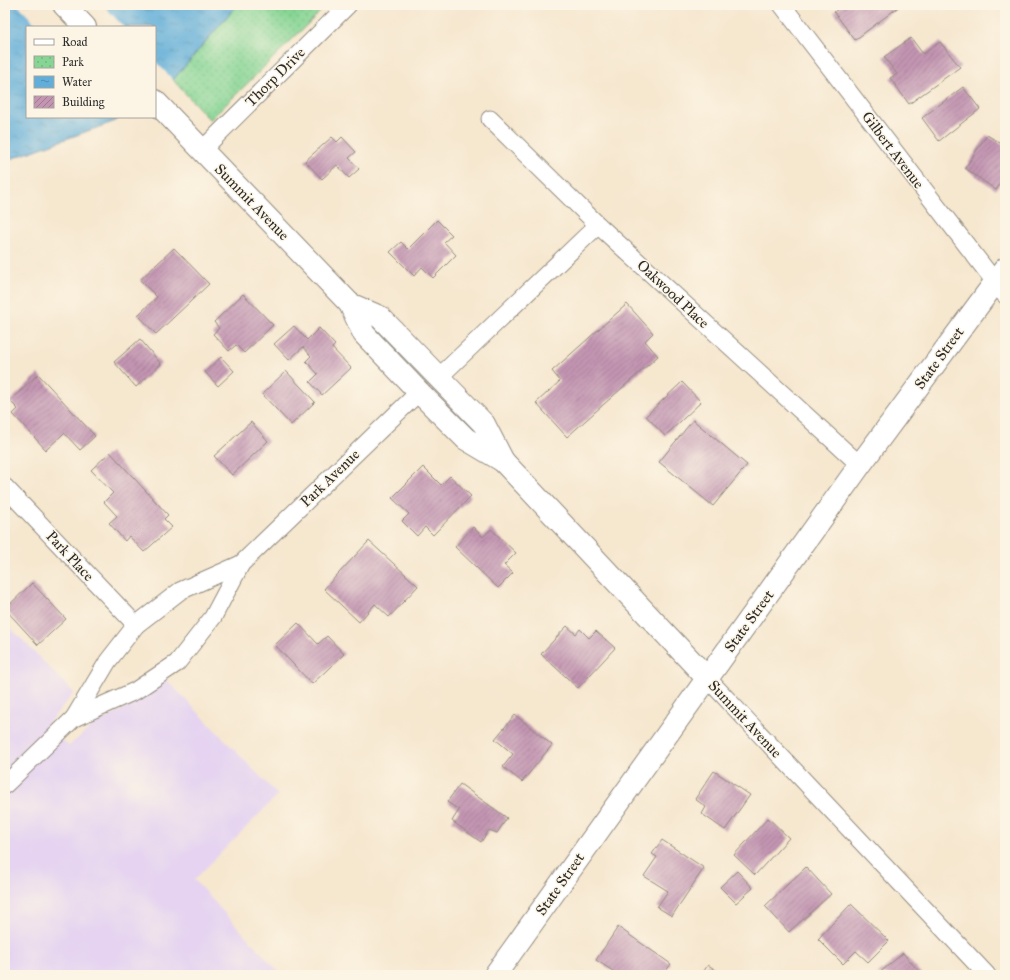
<svg xmlns="http://www.w3.org/2000/svg" width="1010" height="980" viewBox="0 0 1010 980" font-family="'IM FELL Great Primer',serif">
	<defs>
		<pattern id="park-dots" width="8" height="8" patternUnits="userSpaceOnUse"><rect width="8" height="8" fill="#86d594"/><path d="M2 2h.1M6 6h.1" fill="none" stroke="#74b780" stroke-width="1.8" stroke-linecap="round"/></pattern>
		<pattern id="water-ripples" width="26" height="14" patternUnits="userSpaceOnUse"><rect width="26" height="14" fill="#60aed9"/><path d="M2 4q2-2 4 0t4 0M15 11q2-2 4 0t4 0" fill="none" stroke="#4f8eb0"/></pattern>
		<pattern id="building-hatch" width="6" height="6" patternUnits="userSpaceOnUse"><rect width="6" height="6" fill="#c395b2"/><path d="M-1 1l2-2M0 6l6-6M5 7l2-2" fill="none" stroke="#9f7a91"/></pattern>
	</defs>
	<rect width="100%" height="100%" fill="#fcf5e5"/>
	<filter id="ink" filterUnits="userSpaceOnUse"><feTurbulence type="fractalNoise" baseFrequency=".025" numOctaves="2"/><feDisplacementMap in="SourceGraphic" scale="8" xChannelSelector="R" yChannelSelector="G"/><feConvolveMatrix kernelMatrix="1 2 1 2 8 2 1 2 1" color-interpolation-filters="sRGB"/></filter>
	<filter id="wash" filterUnits="userSpaceOnUse"><feTurbulence type="fractalNoise" baseFrequency=".012" numOctaves="4" result="noise"/><feDisplacementMap in="SourceGraphic" scale="16" xChannelSelector="R" yChannelSelector="G"/><feGaussianBlur stdDeviation="0.9" result="paint"/><feColorMatrix in="noise" values="0 0 0 0 0 0 0 0 0 0 0 0 0 0 0 0 0 1.4 0 .05"/><feComposite in="paint" operator="in"/></filter>
	<g filter="url(#wash)">
		<rect width="100%" height="100%" fill="#f6e7cf"/>
		<polygon fill="#e5d3f1" points="5,622 74,693 47,725 69,746 97,722 112,716 140,699 166,679 278,795 194,880 282,975 5,975"/>
		<polygon fill="url(#park-dots)" stroke="#588060" points="237,5 327,5 210,120 173,80"/>
		<polygon fill="url(#water-ripples)" stroke="#466c82" points="5,5 237,5 173,80 155,93 155,27 27,27 27,117 121,117 113,122 5,161"/>
		<g fill="#f6e7cf">
			<polygon points="18,5 103,5 124,27 38,27"/>
			<polygon points="155,61 174,81 155,95"/>
		</g>
		<g id="blocks">
			<g fill="url(#building-hatch)">
				<polygon points="843,5 901,5 855,40 834,12"/>
				<polygon points="911,38 923,54 940,42 960,67 909,104 890,78 897,74 884,57"/>
				<polygon points="963,87 980,109 939,141 922,118"/>
				<polygon points="987,135 1005,146 1005,177 996,190 965,168"/>
				<polygon points="332,137 337,142 342,137 356,152 349,158 359,169 349,178 337,165 322,179 305,161"/>
				<polygon points="437,220 452,235 444,242 456,255 433,278 422,267 414,276 390,252 401,242 408,249"/>
				<polygon points="174,248 209,284 156,334 138,315 157,297 140,280"/>
				<polygon points="243,294 273,325 244,353 236,345 229,351 213,334 219,328 214,322"/>
				<polygon points="627,304 653,333 645,341 658,356 567,437 536,403 560,381 552,371"/>
				<polygon points="294,326 307,340 319,328 335,345 332,348 351,368 322,395 310,382 318,374 306,361 311,356 303,347 289,360 274,344"/>
				<polygon points="140,339 161,364 136,387 114,362"/>
				<polygon points="221,357 234,371 218,386 205,372"/>
				<polygon points="286,371 315,402 291,425 262,394"/>
				<polygon points="38,374 95,436 80,450 64,433 46,450 13,414 18,409 10,401"/>
				<polygon points="682,382 701,402 665,436 646,416"/>
				<polygon points="693,420 747,465 713,506 659,462"/>
				<polygon points="251,422 268,441 232,475 214,456"/>
				<polygon points="110,452 168,515 164,519 172,527 144,552 129,536 125,541 109,523 117,516 104,502 113,493 91,470"/>
				<polygon points="423,467 441,485 450,476 471,496 433,535 425,527 417,536 402,521 409,514 392,498"/>
				<polygon points="473,527 483,537 491,529 516,553 504,565 513,573 498,588 455,547"/>
				<polygon points="369,541 418,586 389,617 375,604 359,622 324,589"/>
				<polygon points="32,583 66,619 38,645 5,609"/>
				<polygon points="298,623 318,644 327,636 344,654 312,684 275,645"/>
				<polygon points="567,626 576,634 580,629 589,638 596,631 615,648 578,688 541,654"/>
				<polygon points="515,715 552,745 522,782 503,767 513,754 495,739"/>
				<polygon points="714,771 750,795 725,830 702,814 706,807 695,799"/>
				<polygon points="460,784 507,818 497,833 489,830 481,842 452,821 459,810 447,802"/>
				<polygon points="768,818 789,838 755,875 734,855"/>
				<polygon points="662,840 704,868 672,916 657,907 668,891 644,876 657,857 652,854"/>
				<polygon points="806,867 831,894 789,932 765,906"/>
				<polygon points="737,871 753,888 736,903 720,887"/>
				<polygon points="851,904 889,941 868,962 856,951 843,964 818,939"/>
				<polygon points="618,927 671,964 663,975 619,975 596,960"/>
				<polygon points="903,953 922,975 877,975"/>
				<polygon points="708,965 724,975 701,975"/>
			</g>
		</g>
	</g>
	<g filter="url(#ink)">
		<use href="#blocks" fill-opacity="0" stroke="#90897d" stroke-width="1"/>
		<g fill="none" stroke-linecap="round" stroke-linejoin="round">
			<defs>
				<g id="street">
					<polyline points="782,5 1005,295"/>
					<polyline points="490,119 598,225 860,465"/>
					<polyline points="202,150 348,5"/>
					<polyline points="438,378 598,225"/>
					<polyline points="5,487 136,625"/>
					<polyline points="707,678 987,975"/>
					<polyline points="74,718 135,691 177,663 213,617 241,564 419,392"/>
					<polyline points="5,785 74,718 108,661 136,625 180,591 241,564"/>
				</g>
				<g id="secondary">
					<polyline points="64,5 85,27"/>
					<polyline points="155,101 350,304 364,334 419,392 466,439 503,461 707,678"/>
					<polyline points="350,304 380,317 484,424 503,461"/>
					<polyline points="495,975 860,465 1005,269"/>
				</g>
			</defs>
			<use href="#street" stroke="#90897d" stroke-width="19"/>
			<use href="#secondary" stroke="#90897d" stroke-width="24"/>
			<use href="#street" stroke="#fff" stroke-width="17"/>
			<use href="#secondary" stroke="#fff" stroke-width="22"/>
		</g>
	</g>
	<g text-anchor="middle" dominant-baseline="central" stroke-width="3" stroke-linejoin="round" paint-order="stroke">
		<g font-size="15" fill="#2b2b2b" stroke="#fcf5e5">
			<text transform="translate(275 77) rotate(-45)">Thorp Drive</text>
			<text transform="translate(893 150) rotate(53)">Gilbert Avenue</text>
			<text transform="translate(252 202) rotate(46)">Summit Avenue</text>
			<text transform="translate(673 294) rotate(43)">Oakwood Place</text>
			<text transform="translate(939 358) rotate(-54)">State Street</text>
			<text transform="translate(330 478) rotate(-44)">Park Avenue</text>
			<text transform="translate(70 556) rotate(47)">Park Place</text>
			<text transform="translate(749 621) rotate(-54)">State Street</text>
			<text transform="translate(745 719) rotate(47)">Summit Avenue</text>
			<text transform="translate(560 884) rotate(-55)">State Street</text>
		</g>
	</g>
	<rect width="1010" height="980" fill="none" stroke="#fcf5e5" stroke-width="20"/>
	<rect x="26" y="26" width="130" height="92" fill="#fcf5e5" stroke="#a8a49b"/>
	<rect x="34" y="39" width="20" height="6" fill="#ffffff" stroke="#a8a49b"/>
	<text x="62" y="46" font-size="12" fill="#2b2b2b">Road</text>
	<rect x="34" y="56" width="20" height="12" fill="url(#park-dots)" stroke="#a8a49b"/>
	<text x="62" y="66" font-size="12" fill="#2b2b2b">Park</text>
	<rect x="34" y="76" width="20" height="12" fill="url(#water-ripples)" stroke="#a8a49b"/>
	<text x="62" y="86" font-size="12" fill="#2b2b2b">Water</text>
	<rect x="34" y="96" width="20" height="12" fill="url(#building-hatch)" stroke="#a8a49b"/>
	<text x="62" y="106" font-size="12" fill="#2b2b2b">Building</text>
</svg>
